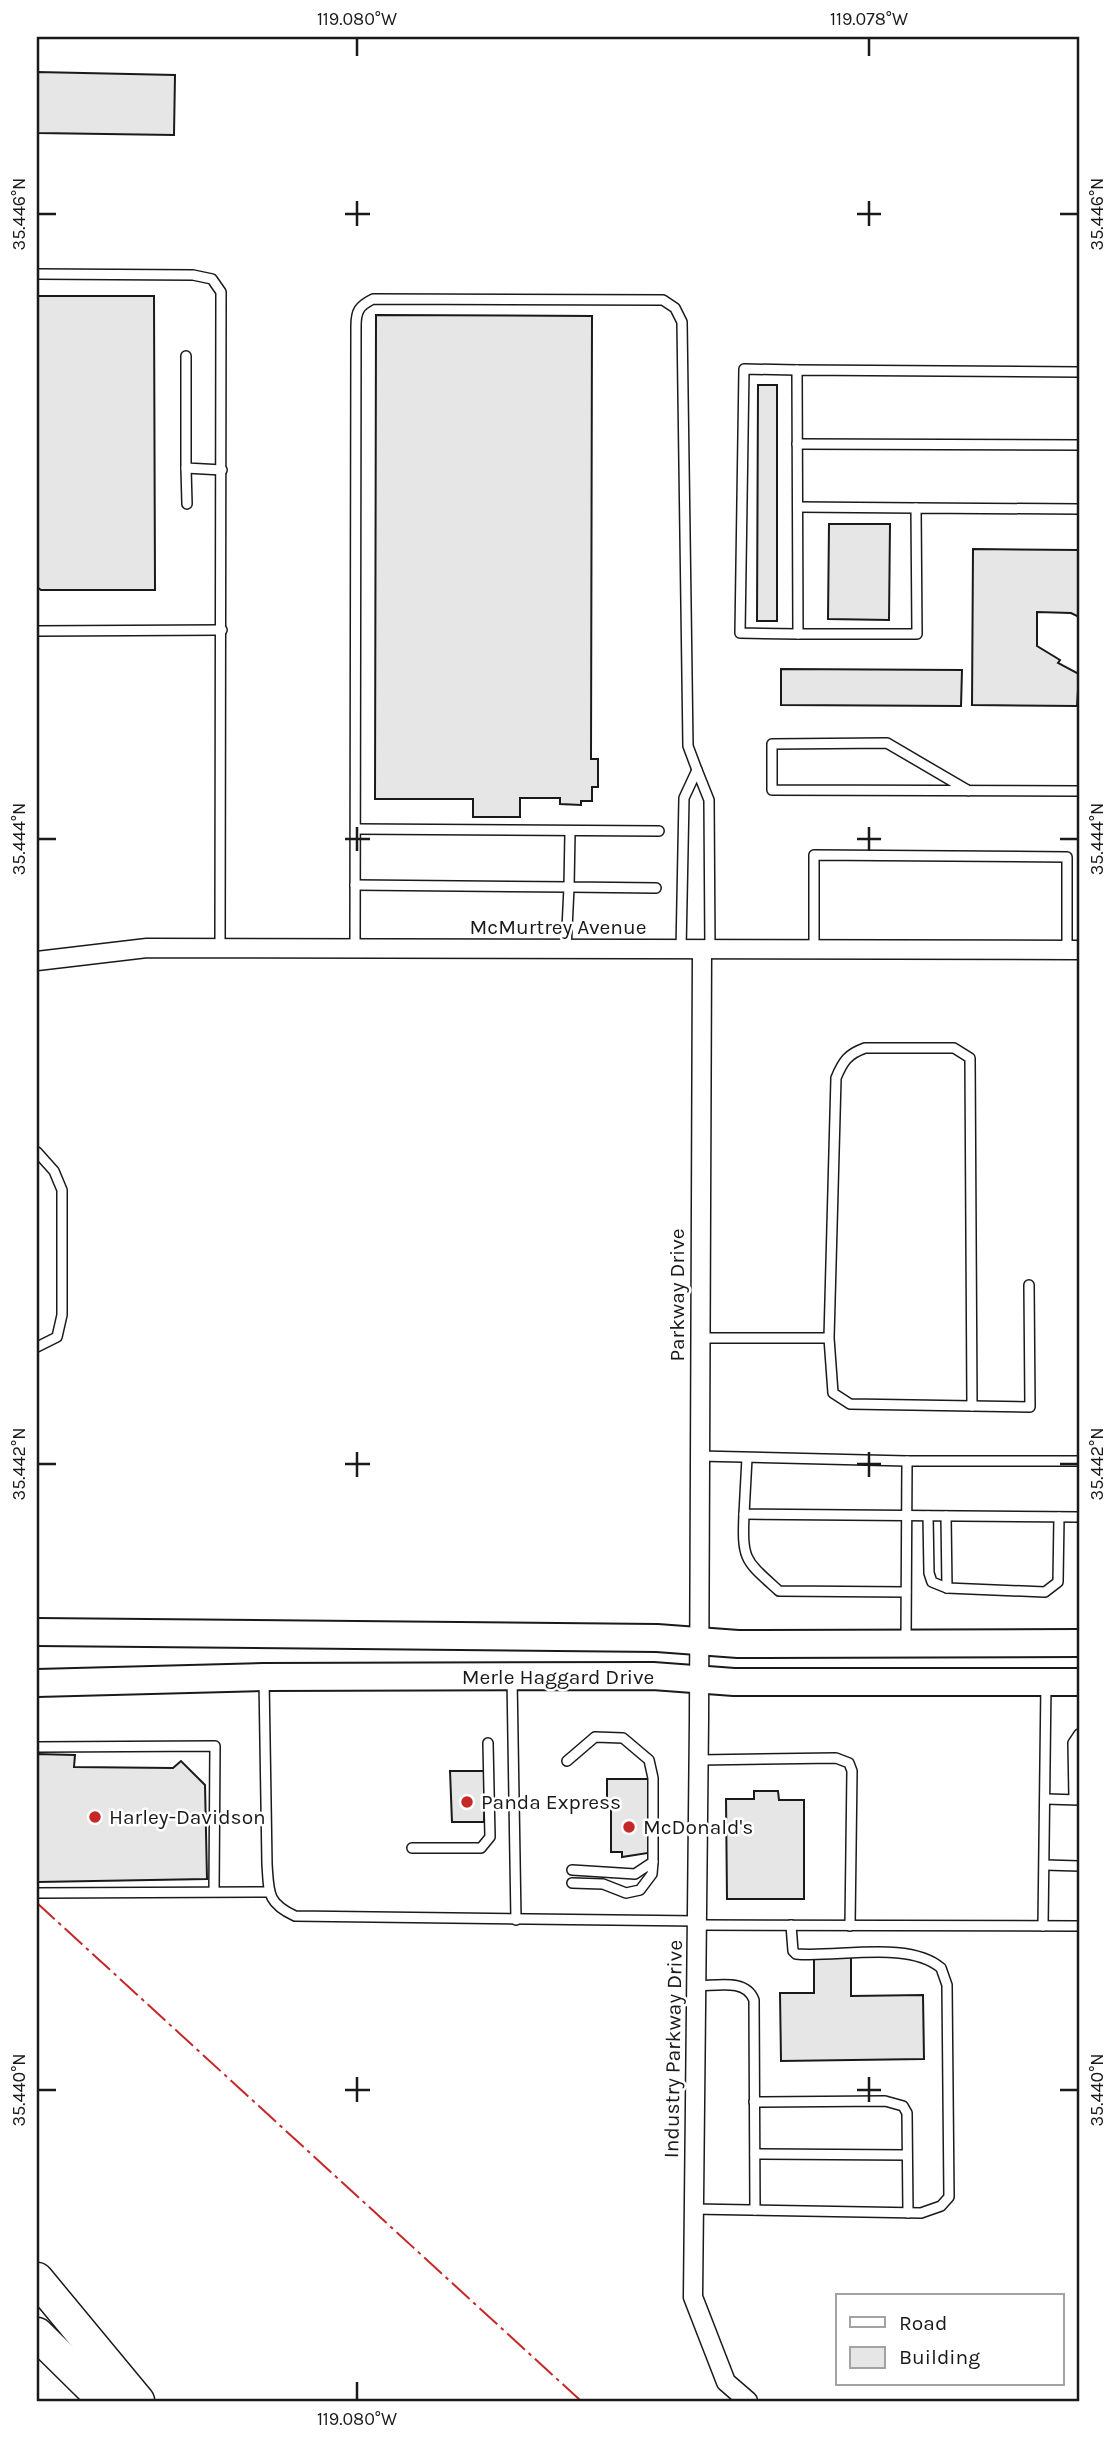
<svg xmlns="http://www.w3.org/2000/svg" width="1116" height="2438" viewBox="0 0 1116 2438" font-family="Karla,sans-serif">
	<rect width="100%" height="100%" fill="#fff"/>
	<g fill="#e6e6e6" stroke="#1a1a1a" stroke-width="2">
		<polygon points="37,72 175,75 174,135 37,133"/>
		<polygon points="37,296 154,296 155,590 41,590 37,587"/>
		<polygon points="376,315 592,316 591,759 598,759 598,787 592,787 592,801 581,801 581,805 560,804 560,798 520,798 520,817 473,817 473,799 375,799"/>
		<polygon points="758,385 777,385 777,621 757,621"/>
		<polygon points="829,524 890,524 889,620 828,619"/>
		<polygon points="973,549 1079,550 1079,617 1071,613 1037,612 1037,646 1060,660 1058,663 1079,674 1077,706 972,705"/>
		<polygon points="781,669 962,670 961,706 781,705"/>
		<polygon points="37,1754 75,1755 74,1767 173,1768 181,1761 205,1785 207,1879 38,1882"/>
		<polygon points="450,1771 485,1771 484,1822 452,1822"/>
		<polygon points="607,1779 648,1779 648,1853 622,1857 622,1852 611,1852 611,1802 607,1802"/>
		<polygon points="754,1791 778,1791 779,1800 804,1800 804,1899 727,1899 726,1799 754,1799"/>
		<polygon points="851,1956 851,1996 923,1995 924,2059 781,2061 780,1993 814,1993 814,1957"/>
	</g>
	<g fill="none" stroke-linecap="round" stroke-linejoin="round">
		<defs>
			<g id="service">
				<polyline points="37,274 193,275 212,279 221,292 220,948"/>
				<polyline points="186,356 186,468 222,470"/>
				<polyline points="797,370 744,369 740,633 798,634"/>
				<polyline points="1079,372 797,370 798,634 917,634 916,508 1079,509"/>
				<polyline points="797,444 1079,445"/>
				<polyline points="186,468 187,504"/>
				<polyline points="798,507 916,508"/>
				<polyline points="37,631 222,630"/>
				<polyline points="969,791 887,743 772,744 772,790 1079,791"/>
				<polyline points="356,829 659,831"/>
				<polyline points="570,832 569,887 656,888"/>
				<polyline points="355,885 569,887 566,950"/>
				<path d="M 355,949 L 356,326 C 356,311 359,306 373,299 L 663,300 L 675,308 L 682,322 L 688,746 L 697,770"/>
				<polyline points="681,950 684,798 697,770 709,800 710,950"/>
				<polyline points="814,951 814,855 1067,857 1067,950"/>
				<polyline points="37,1152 54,1171 62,1190 62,1315 57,1337 37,1347"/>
				<path d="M 700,1338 L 829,1338 L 833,1393 L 850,1404 L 972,1406 L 970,1058 L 954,1048 L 865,1048 C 848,1054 843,1061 836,1078 L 829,1338"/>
				<polyline points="972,1406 1030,1407 1029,1285"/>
				<polyline points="699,1456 907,1461"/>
				<polyline points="747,1458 744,1514 1079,1517"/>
				<path d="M 744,1514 C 742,1561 745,1560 779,1591 L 906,1592"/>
				<polyline points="928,1516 929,1573 932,1582 947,1588 1045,1592 1058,1582 1059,1517"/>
				<polyline points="946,1516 947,1588"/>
				<polyline points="906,1640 907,1461 1079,1461"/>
				<polyline points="512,1678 516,1920"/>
				<path d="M 264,1679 L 267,1864 C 269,1893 267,1903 295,1916 L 697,1921"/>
				<polyline points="37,1747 215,1746 214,1891"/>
				<polyline points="699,1760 836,1758 849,1763 852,1771 850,1926"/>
				<polyline points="567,1761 595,1737 623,1738 649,1760 653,1778 653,1862 635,1874 572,1870"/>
				<polyline points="1046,1799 1079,1800"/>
				<polyline points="1074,1799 1073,1743 1079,1734"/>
				<polyline points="412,1848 481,1848 490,1837 488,1743"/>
				<polyline points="1045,1865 1079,1866"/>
				<polyline points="572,1883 603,1884 626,1893 640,1890 652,1874 653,1862"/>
				<polyline points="37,1893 269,1892"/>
				<polyline points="697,1925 1079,1926"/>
				<polyline points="1043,1926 1046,1683"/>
				<path d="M 696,1986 C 716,1986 746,1978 754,2000 L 755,2210"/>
				<polyline points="754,2102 885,2101 903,2106 907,2113 908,2213"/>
				<polyline points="755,2154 907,2155"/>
				<path d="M 694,2209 L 921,2213 L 941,2206 L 949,2197 L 947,1985 L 941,1968 C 909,1940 836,1958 796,1954 L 793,1951 L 791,1925"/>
			</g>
			<g id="minor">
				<polyline points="702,950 699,1720 693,2297 726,2382 748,2401"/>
				<polyline points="37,961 147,948 1079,950"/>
			</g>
			<g id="primary">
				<polyline points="37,1632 657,1638 738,1644 1079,1643"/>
				<polyline points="37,1683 264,1677 653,1676 734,1682 1079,1682"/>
			</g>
			<g id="motorway">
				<polyline points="37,2279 138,2401"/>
				<polyline points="37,2334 105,2401"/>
			</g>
		</defs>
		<use href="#service" stroke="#1a1a1a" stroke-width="12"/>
		<use href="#minor" stroke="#1a1a1a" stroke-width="21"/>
		<use href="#primary" stroke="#1a1a1a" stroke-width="30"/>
		<use href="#motorway" stroke="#1a1a1a" stroke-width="35"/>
		<use href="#service" stroke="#fff" stroke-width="9"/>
		<use href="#minor" stroke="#fff" stroke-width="18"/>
		<use href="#primary" stroke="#fff" stroke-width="26"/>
		<use href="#motorway" stroke="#fff" stroke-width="32"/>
		<polyline stroke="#c62828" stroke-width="2" stroke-dasharray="24 5 3.5 5" stroke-linecap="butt" points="37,1903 581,2401"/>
	</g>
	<path fill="none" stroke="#1a1a1a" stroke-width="2.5" d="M 357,38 L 357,56M 869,38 L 869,56M 357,201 L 357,226M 869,201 L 869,226M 38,214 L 56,214M 345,214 L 370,214M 857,214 L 881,214M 1060,214 L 1078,214M 357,827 L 357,851M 869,827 L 869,851M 38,839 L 56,839M 345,839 L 370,839M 857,839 L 881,839M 1060,839 L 1078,839M 357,1452 L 357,1477M 869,1452 L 869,1477M 38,1464 L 56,1464M 345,1464 L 370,1464M 857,1464 L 881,1464M 1060,1464 L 1078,1464M 357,2077 L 357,2102M 869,2077 L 869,2102M 38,2090 L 56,2090M 345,2090 L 370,2090M 857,2090 L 881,2090M 1060,2090 L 1078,2090M 357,2382 L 357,2400"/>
	<g fill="#c62828" stroke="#fff" stroke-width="2.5">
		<circle cx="467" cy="1802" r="7"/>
		<circle cx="95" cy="1817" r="7"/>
		<circle cx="629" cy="1827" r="7"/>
	</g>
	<g text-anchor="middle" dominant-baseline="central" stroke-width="5" stroke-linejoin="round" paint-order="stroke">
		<g font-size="21" fill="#1a1a1a" stroke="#fff">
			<text x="558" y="927">McMurtrey Avenue</text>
			<text transform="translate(677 1295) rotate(-90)">Parkway Drive</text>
			<text x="558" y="1677">Merle Haggard Drive</text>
			<text transform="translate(673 2049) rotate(-89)">Industry Parkway Drive</text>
		</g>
		<g font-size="21" fill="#1a1a1a" stroke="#fff" text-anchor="start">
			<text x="481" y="1802">Panda Express</text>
			<text x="109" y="1817">Harley-Davidson</text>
			<text x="643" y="1827">McDonald's</text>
		</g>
	</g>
	<rect width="1116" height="2438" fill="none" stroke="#ffffff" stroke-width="77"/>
	<rect x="836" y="2294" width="228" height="91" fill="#ffffff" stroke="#a3a3a3" stroke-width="2"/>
	<rect x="850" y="2317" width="35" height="10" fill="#ffffff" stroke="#a3a3a3" stroke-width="2"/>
	<text x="899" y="2330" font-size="21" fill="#1a1a1a">Road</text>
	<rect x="850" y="2347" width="35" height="21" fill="#e6e6e6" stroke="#a3a3a3" stroke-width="2"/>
	<text x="899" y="2364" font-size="21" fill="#1a1a1a">Building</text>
	<rect x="38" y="38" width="1040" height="2362" fill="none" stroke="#1a1a1a" stroke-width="2.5"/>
	<g font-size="18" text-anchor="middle" fill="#1a1a1a">
		<text x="357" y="25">119.080°W</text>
		<text x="869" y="25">119.078°W</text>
		<text transform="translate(19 214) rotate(-90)" y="6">35.446°N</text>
		<text transform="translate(1097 214) rotate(-90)" y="6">35.446°N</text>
		<text transform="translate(19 839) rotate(-90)" y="6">35.444°N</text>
		<text transform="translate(1097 839) rotate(-90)" y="6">35.444°N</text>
		<text transform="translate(19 1464) rotate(-90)" y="6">35.442°N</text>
		<text transform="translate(1097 1464) rotate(-90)" y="6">35.442°N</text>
		<text transform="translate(19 2090) rotate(-90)" y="6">35.440°N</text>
		<text transform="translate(1097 2090) rotate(-90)" y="6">35.440°N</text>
		<text x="357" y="2425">119.080°W</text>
	</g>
</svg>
